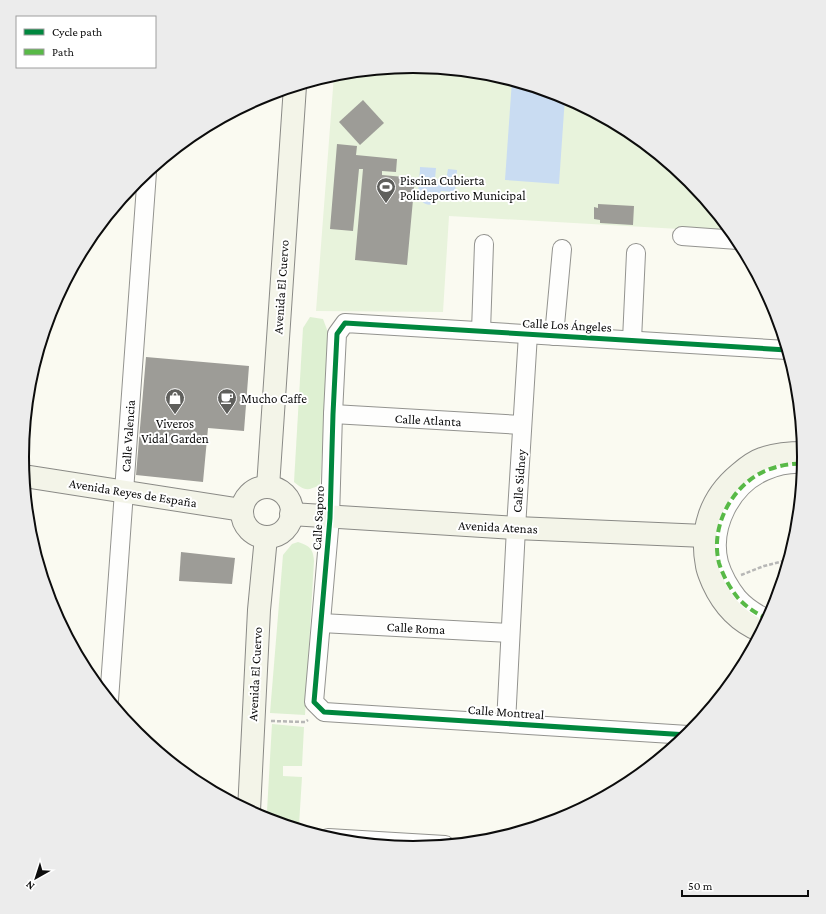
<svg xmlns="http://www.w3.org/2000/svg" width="826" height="914" viewBox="0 0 826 914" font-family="'Crimson Pro',serif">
	<rect width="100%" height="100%" fill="#fafaf1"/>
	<g fill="#def0d2">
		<path d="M 310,317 L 323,319 L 329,335 L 320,485 C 307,491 305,491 294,482 L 303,328 Z"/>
		<path d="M 298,542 C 310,546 313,549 314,561 L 305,715 L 270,713 L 283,555 L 292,544 Z"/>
		<path d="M 272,724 L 304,727 L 302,766 L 283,766 L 283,776 L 302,777 L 299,825 C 287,824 271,826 267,811 Z"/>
	</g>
	<polygon fill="#e8f3dc" points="413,66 489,74 563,96 630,132 690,181 732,232 449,216 443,312 316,311 334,75"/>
	<g fill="#c9dcf2">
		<polygon points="512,80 565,97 559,184 505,180"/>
		<path d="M 420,167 L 436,168 L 435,179 L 446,180 L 448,169 L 457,170 L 455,192 L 441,191 C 440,193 440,198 438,200 C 432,208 421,205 419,196 C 417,187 420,176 420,167 Z"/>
	</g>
	<g fill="#9d9c97">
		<polygon points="363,100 384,123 360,145 339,122"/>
		<polygon points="337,144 357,146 356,155 397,159 396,172 382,171 382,175 415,178 407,265 355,260 363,169 359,169 353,231 330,229"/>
		<polygon points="598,204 634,206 633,225 600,223 600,220 594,219 594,207 598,208"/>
		<polygon points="146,357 249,366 244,431 208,428 203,482 136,475"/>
		<polygon points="181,552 235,558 232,584 179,581"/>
	</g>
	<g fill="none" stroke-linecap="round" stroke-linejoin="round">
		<defs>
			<g id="street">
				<polyline points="682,236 738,240"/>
				<polyline points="481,331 484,244"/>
				<polyline points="554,336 562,249"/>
				<polyline points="632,340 636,253"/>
				<polyline points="333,414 522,425"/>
				<path d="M 768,619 C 757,614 746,607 738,598 C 730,588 723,576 719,563 C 710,527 731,486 765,471 C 777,466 790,463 803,464"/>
				<polyline points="321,623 510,633"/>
				<polyline points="109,700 147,172"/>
				<polyline points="506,723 516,528 528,334"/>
				<polyline points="688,735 324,712 314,702 330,518 333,414 337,334 345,323 787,350"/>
				<polyline points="328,838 445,845"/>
			</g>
			<g id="secondary">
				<polyline points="24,476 242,510"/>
				<polyline points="268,487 295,86"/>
				<circle cx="267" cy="512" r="25"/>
				<polyline points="291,514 516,528 705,536"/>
				<path d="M 761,631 C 739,622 723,605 713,583 C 711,578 708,572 707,566 C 700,530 710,498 739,474 C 746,468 753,462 762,459 C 775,454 789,453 804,453"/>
				<polyline points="249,811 259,610 266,537"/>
			</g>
		</defs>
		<use href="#street" stroke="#93938f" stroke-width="20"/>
		<use href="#secondary" stroke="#8a8a86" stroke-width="24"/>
		<g stroke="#b7b7b6" stroke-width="2.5" stroke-dasharray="4 2" stroke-linecap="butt">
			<polyline points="784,573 787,562"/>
			<polyline points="741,575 764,566 788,560"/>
			<polyline points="271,721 305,722 308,720"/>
		</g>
		<use href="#street" stroke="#fefefd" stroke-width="18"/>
		<use href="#secondary" stroke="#f3f4e8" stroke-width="22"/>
		<path stroke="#58b947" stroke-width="4" stroke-dasharray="8 4" stroke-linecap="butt" d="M 768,619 C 757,614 746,607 738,598 C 730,588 723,576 719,563 C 710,527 731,486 765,471 C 777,466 790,463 803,464"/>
		<defs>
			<polyline id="cycleway" points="688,735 324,712 314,702 330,518 333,414 337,334 345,323 787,350"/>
		</defs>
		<use href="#cycleway" stroke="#fff" stroke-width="8"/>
		<use href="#cycleway" stroke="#00873e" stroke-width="5"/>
	</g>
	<defs>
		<symbol id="stadium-pin" viewBox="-11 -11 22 30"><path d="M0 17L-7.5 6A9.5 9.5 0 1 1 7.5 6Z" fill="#5f5f5c" stroke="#fff"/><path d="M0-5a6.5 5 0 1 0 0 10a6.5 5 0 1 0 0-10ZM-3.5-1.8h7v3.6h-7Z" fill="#fff"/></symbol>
		<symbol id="shop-pin" viewBox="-11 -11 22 30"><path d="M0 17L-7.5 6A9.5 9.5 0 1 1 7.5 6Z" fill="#5f5f5c" stroke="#fff"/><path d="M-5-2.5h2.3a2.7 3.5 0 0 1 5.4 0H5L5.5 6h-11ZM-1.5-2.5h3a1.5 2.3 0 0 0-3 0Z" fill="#fff"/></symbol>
		<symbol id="cafe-pin" viewBox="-11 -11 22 30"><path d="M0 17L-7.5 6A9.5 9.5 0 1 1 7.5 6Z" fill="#5f5f5c" stroke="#fff"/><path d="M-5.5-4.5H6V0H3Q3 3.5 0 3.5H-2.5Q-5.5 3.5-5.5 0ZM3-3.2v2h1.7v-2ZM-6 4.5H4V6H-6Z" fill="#fff"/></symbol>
	</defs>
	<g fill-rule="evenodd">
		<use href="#stadium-pin" x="375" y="176" width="22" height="30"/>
		<use href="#shop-pin" x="164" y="387" width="22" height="30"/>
		<use href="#cafe-pin" x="216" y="387" width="22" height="30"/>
	</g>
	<g text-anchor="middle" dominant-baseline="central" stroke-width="4" stroke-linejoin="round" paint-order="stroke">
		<g font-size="13" fill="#0c0c0c" stroke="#fff" text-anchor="start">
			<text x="400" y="180">Piscina Cubierta<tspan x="400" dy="15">Polideportivo Municipal</tspan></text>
			<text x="241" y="398">Mucho Caffe</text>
			<text x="175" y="423" text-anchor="middle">Viveros<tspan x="175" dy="15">Vidal Garden</tspan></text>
		</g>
		<g font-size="13" fill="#0c0c0c" stroke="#fff">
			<text transform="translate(281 287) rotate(-86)">Avenida El Cuervo</text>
			<text transform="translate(567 325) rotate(3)">Calle Los Ángeles</text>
			<text transform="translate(428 420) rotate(3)">Calle Atlanta</text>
			<text transform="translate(128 436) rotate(-86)">Calle Valencia</text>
			<text transform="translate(519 481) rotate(-86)">Calle Sidney</text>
			<text transform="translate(133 493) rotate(9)">Avenida Reyes de España</text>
			<text transform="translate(318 518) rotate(-87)">Calle Saporo</text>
			<text transform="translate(498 527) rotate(3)">Avenida Atenas</text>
			<text transform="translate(416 628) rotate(3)">Calle Roma</text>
			<text transform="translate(255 674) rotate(-87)">Avenida El Cuervo</text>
			<text transform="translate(506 712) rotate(4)">Calle Montreal</text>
		</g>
	</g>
	<path d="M0 0H826V914H0ZM29 457a384 384 0 1 1 768 0a384 384 0 1 1-768 0Z" fill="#ececec" fill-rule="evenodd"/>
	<path fill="none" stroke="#0c0c0c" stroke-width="2" d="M29 457a384 384 0 1 1 768 0a384 384 0 1 1-768 0Z"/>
	<rect x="16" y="16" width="140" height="52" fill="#ffffff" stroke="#9e9e9e"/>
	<rect x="24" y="29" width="20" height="6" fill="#00873e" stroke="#9e9e9e"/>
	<text x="52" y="36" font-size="12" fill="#0c0c0c">Cycle path</text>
	<rect x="24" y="49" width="20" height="6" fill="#58b947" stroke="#9e9e9e"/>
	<text x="52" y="56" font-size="12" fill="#0c0c0c">Path</text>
	<g transform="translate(36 878) rotate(219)" stroke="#ffffff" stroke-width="3" paint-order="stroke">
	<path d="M0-3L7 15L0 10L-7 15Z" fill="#0c0c0c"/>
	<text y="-6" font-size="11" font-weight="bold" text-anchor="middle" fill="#0c0c0c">N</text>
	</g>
	<path d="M682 890v6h126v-6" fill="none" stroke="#0c0c0c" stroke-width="2"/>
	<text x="688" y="890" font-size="12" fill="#0c0c0c" stroke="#ffffff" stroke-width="3" paint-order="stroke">50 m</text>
</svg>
